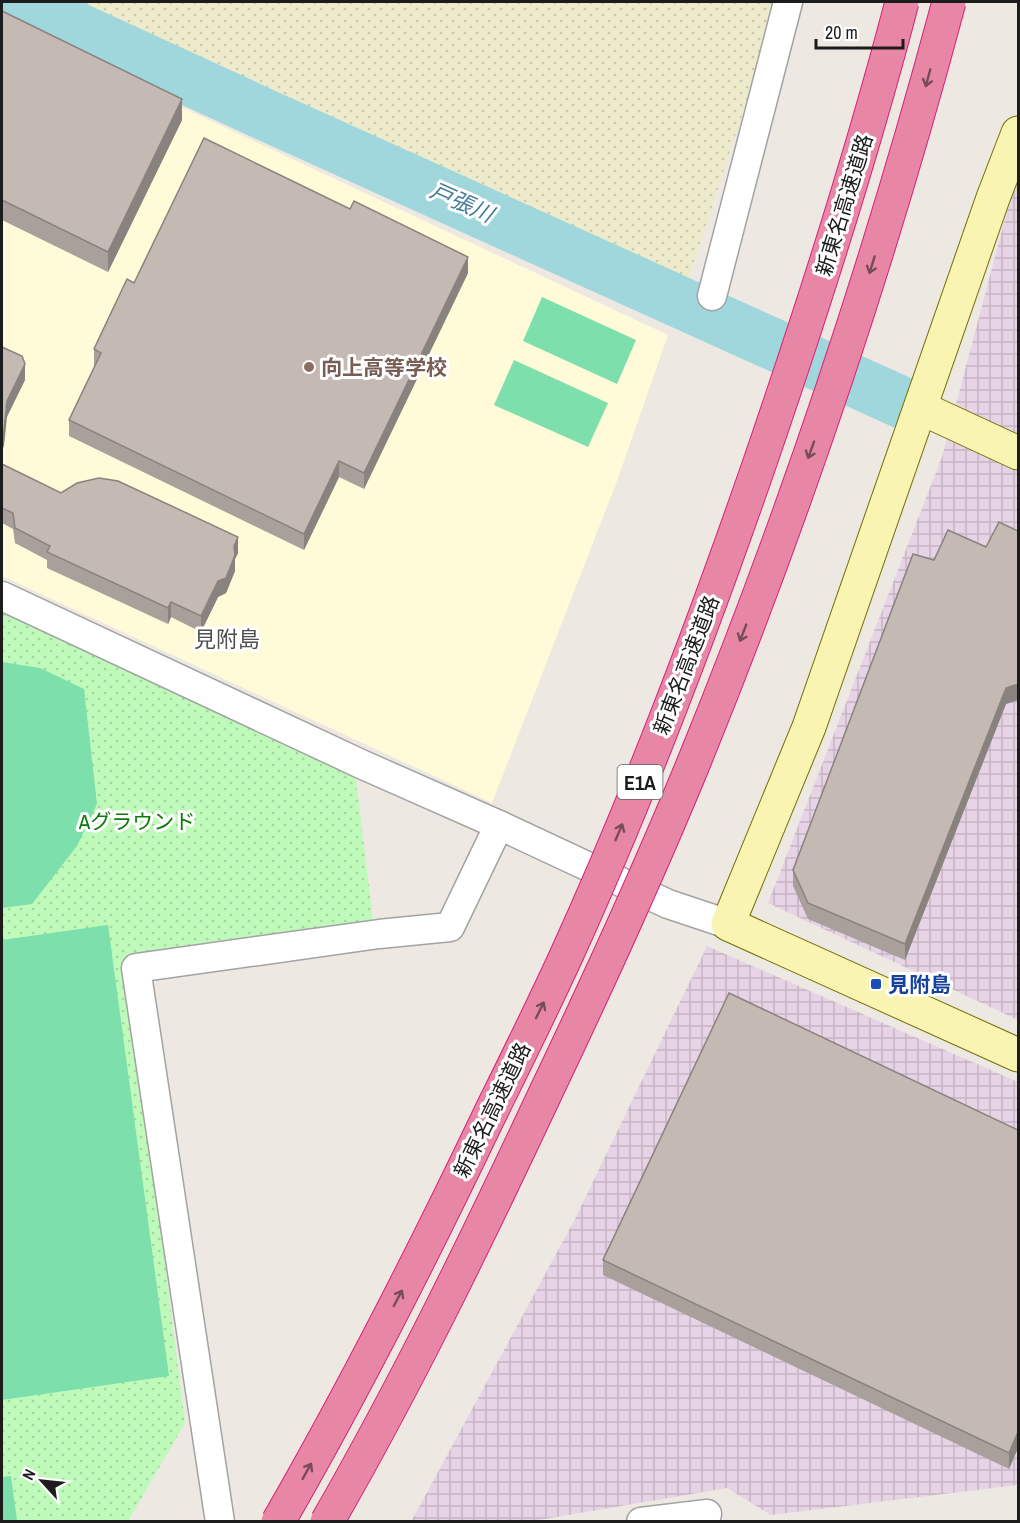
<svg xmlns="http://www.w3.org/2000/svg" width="1020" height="1523" viewBox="0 0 1020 1523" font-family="'Archivo Narrow','Noto Sans JP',sans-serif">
	<defs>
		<pattern id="industrial-grid" width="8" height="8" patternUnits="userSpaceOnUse" patternTransform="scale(1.5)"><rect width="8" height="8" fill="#e7d3e6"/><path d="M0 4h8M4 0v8" fill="none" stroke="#c6b5c5"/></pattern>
		<pattern id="farmland-dots" width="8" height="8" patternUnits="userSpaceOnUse" patternTransform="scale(1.5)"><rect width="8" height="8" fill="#edebcb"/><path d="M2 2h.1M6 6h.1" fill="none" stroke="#cbc9ae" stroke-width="1.8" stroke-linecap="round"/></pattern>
		<pattern id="park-dots" width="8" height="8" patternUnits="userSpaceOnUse" patternTransform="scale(1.5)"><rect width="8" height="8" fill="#bffabb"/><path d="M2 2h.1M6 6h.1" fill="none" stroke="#a4d6a0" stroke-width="1.8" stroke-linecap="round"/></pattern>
	</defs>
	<rect width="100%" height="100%" fill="#ede8e1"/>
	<g fill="url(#industrial-grid)">
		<polygon points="1018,170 1018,1020 768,903 942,457"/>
		<polygon points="707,946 1018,1082 1018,1485 771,1515 727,1488 533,1521 411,1522 575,1219"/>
	</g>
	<polygon fill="#fffad8" points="2,23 668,335 617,481 492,803 2,576"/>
	<polygon fill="url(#farmland-dots)" points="59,2 776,2 772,23 685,289"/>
	<polygon fill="url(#park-dots)" points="2,611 355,772 374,928 127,960 185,1423 128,1521 2,1522"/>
	<g fill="#7cdfac">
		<polygon points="542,297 636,340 617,384 523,341"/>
		<polygon points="514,360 608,403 588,447 494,405"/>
		<polygon points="2,662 40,668 84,689 97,804 77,846 32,904 2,908"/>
		<polygon points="108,925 169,1376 2,1400 2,940"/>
		<polygon points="11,1476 17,1521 2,1521 2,1477"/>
	</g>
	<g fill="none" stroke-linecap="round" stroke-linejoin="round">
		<polyline stroke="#a0d7dc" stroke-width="52" points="20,2 268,116 903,403"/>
		<defs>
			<g id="street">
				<polyline points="712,296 788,2"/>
				<polyline points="2,596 361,764 499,825 668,904 728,924"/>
				<polyline points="220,1522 136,968 379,934 450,927 499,825"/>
				<polyline points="641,1522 707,1514"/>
			</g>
			<g id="secondary">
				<polyline points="1018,133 993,198 809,727 728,924 1018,1055"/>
				<polyline points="921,408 1018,453"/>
			</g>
		</defs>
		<use href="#street" stroke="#a3a3a3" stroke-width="31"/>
		<use href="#secondary" stroke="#727003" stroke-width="35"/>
		<use href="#street" stroke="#fff" stroke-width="28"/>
		<use href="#secondary" stroke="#faf4b2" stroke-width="33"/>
		<defs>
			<g id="highway-bridge">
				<path d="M 278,1522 C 354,1390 423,1254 488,1118 C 515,1063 542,1009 567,954 C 639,796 701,632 758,468 C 811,314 861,159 902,2"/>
				<path d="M 327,1522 C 407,1383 477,1239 545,1094 C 597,985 648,874 694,762 C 795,514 880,260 949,2"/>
			</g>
		</defs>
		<use href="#highway-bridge" stroke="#d92078" stroke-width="35" stroke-linecap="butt"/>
		<use href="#highway-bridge" stroke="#e786a5" stroke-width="33"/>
	</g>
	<g fill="#a99f9b">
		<polygon points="2,11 182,120 108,272 2,220"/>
		<polygon points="468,273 364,489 339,477 304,550 69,436 69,420 95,366 94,365 94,349 134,283"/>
		<polygon points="2,464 61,493 238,553 235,559 235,571 226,593 218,597 201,632 171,617 168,624 47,568 47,560 15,543 13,529 2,523"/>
		<polygon points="1018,531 1018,700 1006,704 905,960 808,919 793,886 793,870 934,560 986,547"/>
		<polygon points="1018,1130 1018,1448 1009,1469 603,1275 603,1260"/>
	</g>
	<g fill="#8a827e">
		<polygon points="182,99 182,120 108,272 108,252"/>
		<polygon points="468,257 468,273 364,489 364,473"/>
		<polygon points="25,364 25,380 7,417 4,446 2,450 2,434 7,401"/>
		<polygon points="339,461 339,477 304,550 304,534"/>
		<polygon points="238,537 238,553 235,559 235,571 226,593 218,597 201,632 201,616"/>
		<polygon points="171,602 171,617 168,624 168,608"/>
		<polygon points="1018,684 1018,700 1006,704 905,960 905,944 1006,688"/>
		<polygon points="1018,1432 1018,1448 1009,1469 1009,1453"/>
	</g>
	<g fill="#c5b9b4" stroke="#8a827e" stroke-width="1.5">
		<polygon points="2,11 182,99 108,252 2,200"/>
		<polygon points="204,138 350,209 354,201 468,257 364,473 339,461 304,534 69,420 101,353 94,349 127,279 134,283"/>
		<polygon points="2,347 22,356 25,364 7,401 4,430 2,434"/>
		<polygon points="2,464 61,493 77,483 99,478 118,481 238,537 234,546 235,555 226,578 218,581 201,616 171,602 168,608 47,552 50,546 15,528 13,513 2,508"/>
		<polygon points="999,522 1018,531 1018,684 1006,688 905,944 808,903 793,870 913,554 934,560 948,530 986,547"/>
		<polygon points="729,993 1018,1130 1018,1432 1009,1453 603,1260"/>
	</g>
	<defs><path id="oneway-shaft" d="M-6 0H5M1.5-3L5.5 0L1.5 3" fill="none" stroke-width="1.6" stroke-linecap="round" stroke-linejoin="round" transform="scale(1.5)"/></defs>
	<g stroke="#774c5a">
		<use href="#oneway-shaft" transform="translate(928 78) rotate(105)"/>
		<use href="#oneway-shaft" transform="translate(872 265) rotate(107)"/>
		<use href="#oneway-shaft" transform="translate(811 450) rotate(110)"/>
		<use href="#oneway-shaft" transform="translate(743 633) rotate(111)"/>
		<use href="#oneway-shaft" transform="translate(619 832) rotate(-67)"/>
		<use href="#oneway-shaft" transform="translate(540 1010) rotate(-64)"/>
		<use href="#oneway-shaft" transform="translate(398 1298) rotate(-62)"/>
		<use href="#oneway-shaft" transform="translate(307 1471) rotate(-61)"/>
	</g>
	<circle fill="#8d6e63" stroke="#fff" stroke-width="2" cx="309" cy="367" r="6"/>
	<rect fill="#1a4fb4" stroke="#fff" stroke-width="2" x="870" y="978" width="12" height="12" rx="3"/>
	<g text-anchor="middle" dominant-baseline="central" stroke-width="6" stroke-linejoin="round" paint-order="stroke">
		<rect fill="#fff" stroke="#606060" stroke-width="1.5" x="617.5" y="765" width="45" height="34" rx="4.5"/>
		<g font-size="20" font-weight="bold" fill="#1c1c1c">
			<text x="640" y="782">E1A</text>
		</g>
		<g font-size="21" fill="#1c1c1c" stroke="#fff">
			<text transform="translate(844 205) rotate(-73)">新東名高速道路</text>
			<text transform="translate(686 665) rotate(-69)">新東名高速道路</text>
			<text transform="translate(492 1110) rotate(-64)">新東名高速道路</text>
		</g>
		<g font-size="21" font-weight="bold" fill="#785e54" stroke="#fff" text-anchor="start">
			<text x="321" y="367">向上高等学校</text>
		</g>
		<g font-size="21" fill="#0f7a09" stroke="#fff">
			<text x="137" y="821">Aグラウンド</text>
		</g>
		<g font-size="21" font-weight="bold" fill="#164399" stroke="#fff" text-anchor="start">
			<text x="888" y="984">見附島</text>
		</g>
		<g font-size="22" font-style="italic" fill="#427b9c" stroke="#fff">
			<text transform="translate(462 202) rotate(24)">戸張川</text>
		</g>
		<g font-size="22" fill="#4f4f4f" stroke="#fff">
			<text x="227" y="639">見附島</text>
		</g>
	</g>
	<rect width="1020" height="1523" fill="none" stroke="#1c1c1c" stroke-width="6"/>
	<g transform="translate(42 1481) rotate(297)" stroke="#ffffff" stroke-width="4.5" paint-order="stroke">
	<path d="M0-4.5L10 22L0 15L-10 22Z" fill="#1c1c1c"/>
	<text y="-9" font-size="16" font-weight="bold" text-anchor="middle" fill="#1c1c1c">N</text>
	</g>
	<path d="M816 39v9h87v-9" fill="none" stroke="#1c1c1c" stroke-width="3"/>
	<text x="825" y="39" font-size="18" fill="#1c1c1c" stroke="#ffffff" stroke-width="4.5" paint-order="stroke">20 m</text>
</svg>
